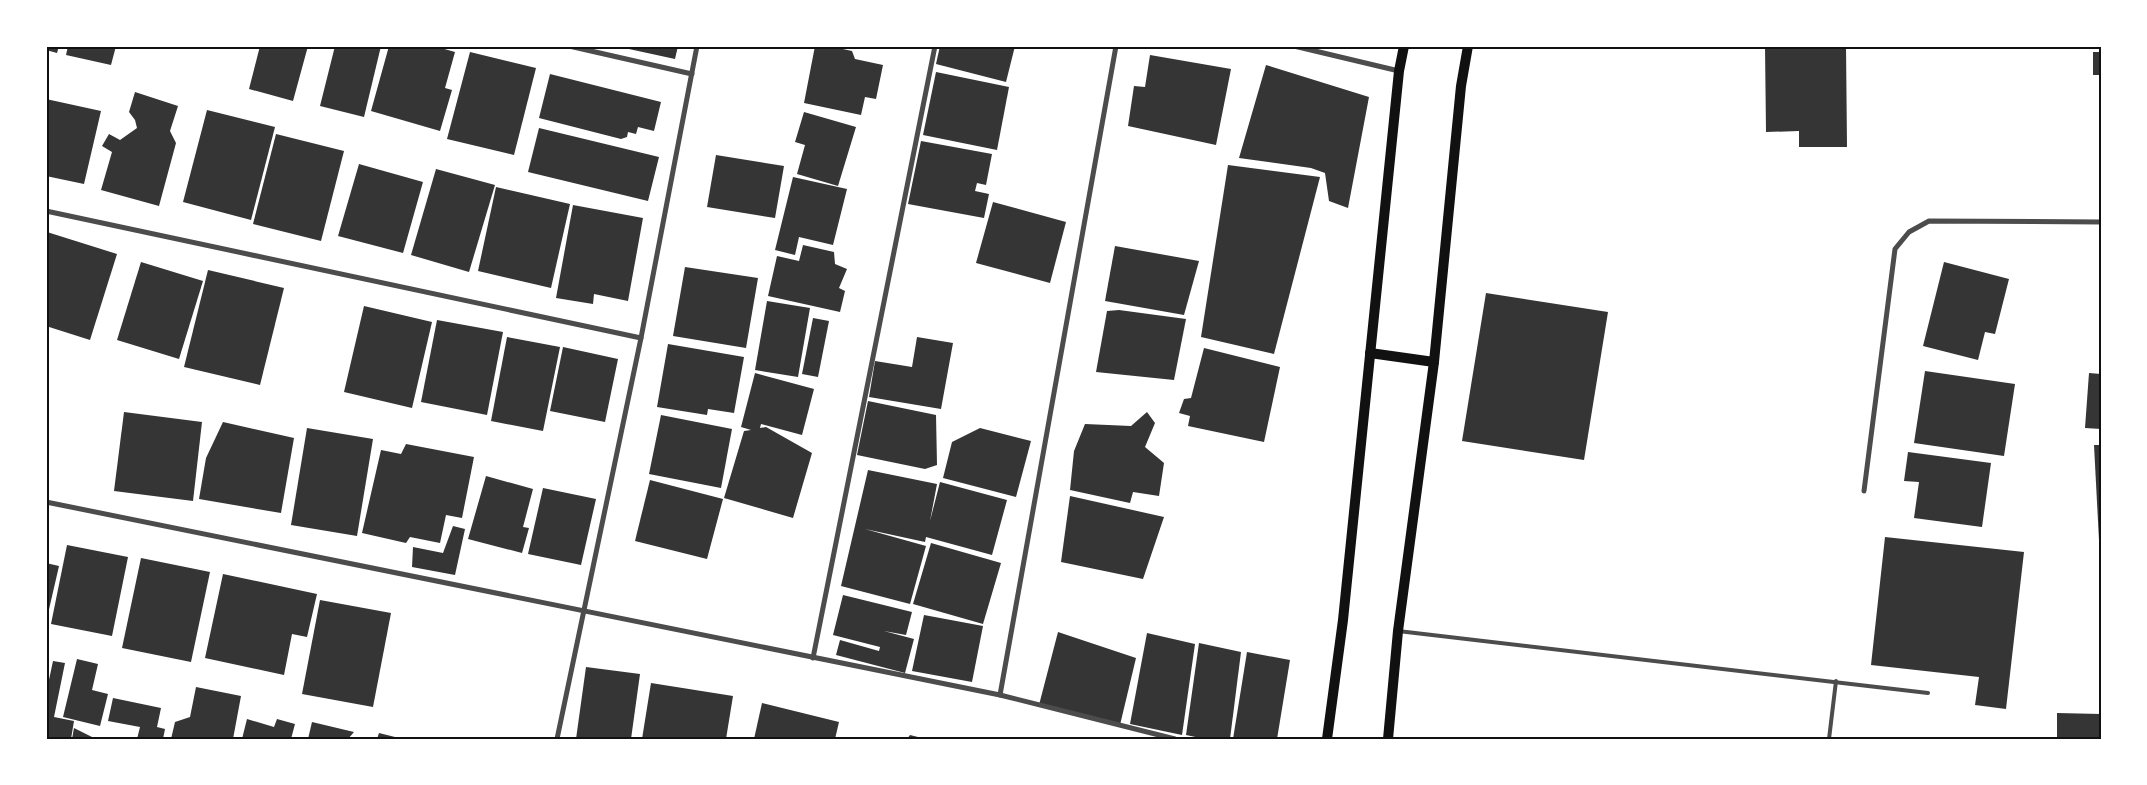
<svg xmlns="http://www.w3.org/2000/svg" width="2147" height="785" viewBox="0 0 2147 785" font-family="'Asap Condensed',sans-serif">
	<rect width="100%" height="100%" fill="#fff"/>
	<g fill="#353535">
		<polygon points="46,46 59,46 57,53 46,50"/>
		<polygon points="68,46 116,46 111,65 66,55"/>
		<polygon points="260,46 308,46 293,101 249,89"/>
		<polygon points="335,46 381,46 364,117 320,106"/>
		<polygon points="389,46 434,46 455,52 445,88 452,90 440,131 371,111"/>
		<polygon points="615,46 678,46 675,59"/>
		<polygon points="815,46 829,46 852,51 855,59 883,65 876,99 865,97 861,115 804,103"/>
		<polygon points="940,46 1015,46 1006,82 936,64"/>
		<polygon points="1765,46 1846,46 1847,147 1799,147 1799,131 1766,132"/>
		<polygon points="470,52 536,68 514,155 447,139"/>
		<rect x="2093" y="52" width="8" height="23"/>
		<polygon points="1150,55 1231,69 1216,145 1128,126 1134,86 1145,87"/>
		<polygon points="1266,65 1369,97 1348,208 1329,201 1325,173 1311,168 1239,158"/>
		<polygon points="936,72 1009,87 997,150 923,135"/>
		<polygon points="550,74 661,102 654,131 638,127 636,134 628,132 627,137 621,139 539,118"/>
		<polygon points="135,92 178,106 170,131 176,143 159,206 101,190 112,152 102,146 109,134 120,140 137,128 135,120 129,112"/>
		<polygon points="46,99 101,111 84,184 46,176"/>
		<polygon points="207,110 275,127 251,220 183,202"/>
		<polygon points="804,112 856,127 838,186 797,174 805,145 795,142"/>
		<polygon points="539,128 659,157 648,201 528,172"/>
		<polygon points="276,134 344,151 321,241 253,224"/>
		<polygon points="921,141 992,154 986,185 977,183 975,191 989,194 984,218 908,204"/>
		<polygon points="716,155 784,166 775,218 707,207"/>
		<polygon points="359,164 423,182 403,253 338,236"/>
		<polygon points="1228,165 1320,177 1274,354 1201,337"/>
		<polygon points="436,169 495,185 469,272 411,255"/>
		<polygon points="793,177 847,189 833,245 799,237 795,255 775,250"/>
		<polygon points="496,187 570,204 551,288 478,271"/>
		<polygon points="993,202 1066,222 1050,283 976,263"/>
		<polygon points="573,205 643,218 628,301 594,294 593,304 556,298"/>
		<polygon points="47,232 117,254 90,340 46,326"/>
		<polygon points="803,245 834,252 835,264 847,269 839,288 845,291 840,312 768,296 777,256 799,261"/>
		<polygon points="1115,246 1199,261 1184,315 1105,301"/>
		<polygon points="141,262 203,281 179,359 117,340"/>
		<polygon points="1944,262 2009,279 1995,334 1985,332 1978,360 1923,346"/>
		<polygon points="685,267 758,278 746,348 673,336"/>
		<polygon points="208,270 284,288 260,385 184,367"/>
		<polygon points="1486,293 1608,312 1584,460 1462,441"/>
		<polygon points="767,301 810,308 798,377 755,370"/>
		<polygon points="364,306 432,322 412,408 344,392"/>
		<polygon points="1119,310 1186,319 1174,380 1096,372 1107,311"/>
		<polygon points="813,318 829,321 818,377 802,374"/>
		<polygon points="437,320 503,332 487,415 421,402"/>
		<polygon points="507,337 560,347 543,431 491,421"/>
		<polygon points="917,337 953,343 941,409 869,397 875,361 912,367"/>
		<polygon points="668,344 744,357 734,413 708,409 707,415 657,407"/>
		<polygon points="563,347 618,359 605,422 550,411"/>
		<polygon points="1204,348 1280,367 1264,442 1188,426 1190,416 1179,413 1184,399 1191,398"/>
		<polygon points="1925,371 2015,384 2004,456 1914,443"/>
		<polygon points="755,373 814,389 802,435 761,424 760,428 766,427 812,453 793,518 724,498 744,431 751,430 741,427"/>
		<polygon points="2089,373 2101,374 2101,429 2085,428"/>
		<polygon points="868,401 936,415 937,465 925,469 857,455"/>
		<polygon points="124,412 202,422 193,501 114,491"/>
		<polygon points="1147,412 1155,423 1145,447 1164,463 1159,496 1133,492 1130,503 1070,490 1074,451 1085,424 1131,426"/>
		<polygon points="661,415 732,429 721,488 649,474"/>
		<polygon points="223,422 294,438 281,513 199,499 206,458"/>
		<polygon points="307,428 373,439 357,536 291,525"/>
		<polygon points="980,428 1031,441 1016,497 943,478 952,442"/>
		<polygon points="406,444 474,457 462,518 446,515 440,543 410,537 406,543 362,533 381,450 401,454"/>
		<polygon points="2094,445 2101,445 2101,539 2099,540"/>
		<polygon points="1908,452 1991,463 1982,527 1914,518 1919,482 1904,481"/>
		<polygon points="868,470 937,484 930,521 940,482 1007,500 992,555 926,537 925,542 865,529 926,546 910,604 841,586"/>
		<polygon points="486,476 533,489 523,527 529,528 522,553 468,539"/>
		<polygon points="650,480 723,499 707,559 635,541"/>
		<polygon points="543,488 596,499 581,565 528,554"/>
		<polygon points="1070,496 1164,517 1143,579 1061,562"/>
		<polygon points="453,526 465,529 455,575 412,567 413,547 443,553"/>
		<polygon points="1885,537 2024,552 2006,709 1975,705 1979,677 1871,665"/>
		<polygon points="931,543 1001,563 983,624 913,604"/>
		<polygon points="67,545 128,557 112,636 51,624"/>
		<polygon points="141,558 210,572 191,662 122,648"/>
		<polygon points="46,563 59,566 47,618 46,618"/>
		<polygon points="223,574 317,594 307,637 292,634 284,675 205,658"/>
		<polygon points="843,595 912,612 906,635 884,631 914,639 905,673 836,655 840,640 879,651 880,647 833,635"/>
		<polygon points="320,600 391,613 373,707 302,694"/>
		<polygon points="924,615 983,626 972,682 912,671"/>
		<polygon points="1058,632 1136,658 1120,725 1039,705"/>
		<polygon points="1147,633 1195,644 1182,735 1130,724"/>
		<polygon points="1199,643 1241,652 1230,739 1205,739 1186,735"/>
		<polygon points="1247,652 1290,660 1277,739 1233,739"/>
		<polygon points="77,659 98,664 92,690 108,694 100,726 63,717"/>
		<polygon points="53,661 65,663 54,717 74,721 71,739 46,739 46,694"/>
		<polygon points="586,667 640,674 631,739 576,739"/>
		<polygon points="651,683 733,696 726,739 642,739"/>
		<polygon points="196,687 241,696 233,739 171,739 175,722 190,717"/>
		<polygon points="113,698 161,708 157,727 165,729 163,739 137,739 140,727 108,721"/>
		<polygon points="762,703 839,722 835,739 754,739"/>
		<polygon points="2057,713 2101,714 2101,739 2057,739"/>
		<polygon points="247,719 274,727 277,719 295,724 291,739 242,739"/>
		<polygon points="312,722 354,732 348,739 308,739"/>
		<polygon points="74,728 96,739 72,739"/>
		<polygon points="379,733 399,738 399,739 377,739"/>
		<polygon points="910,735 922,738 921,739 907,739"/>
	</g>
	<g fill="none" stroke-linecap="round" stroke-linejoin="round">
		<g stroke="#4c4c4c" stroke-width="4">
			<polyline points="1398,631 1928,693"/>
			<polyline points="1829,739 1836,681"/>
		</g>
		<g stroke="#4c4c4c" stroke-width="5">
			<polyline points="569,46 692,74"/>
			<polyline points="1294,46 1399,71"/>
			<polyline points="46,211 641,338"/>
			<polyline points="1864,491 1895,249 1909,232 1929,221 2101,222"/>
			<polyline points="46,502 1000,695 1175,739"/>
			<polyline points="813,658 935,46"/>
			<polyline points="1000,695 1116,46"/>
			<polyline points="557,739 641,338 697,46"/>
		</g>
		<g stroke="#111" stroke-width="10">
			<polyline points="1370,353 1434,362"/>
			<polyline points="1327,739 1343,620 1399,71 1404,46"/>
			<polyline points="1388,739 1398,631 1434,362 1461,86 1468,46"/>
		</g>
	</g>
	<rect width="2147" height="785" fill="none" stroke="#ffffff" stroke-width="95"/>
	<rect x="48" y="48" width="2052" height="690" fill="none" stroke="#111" stroke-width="2"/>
</svg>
